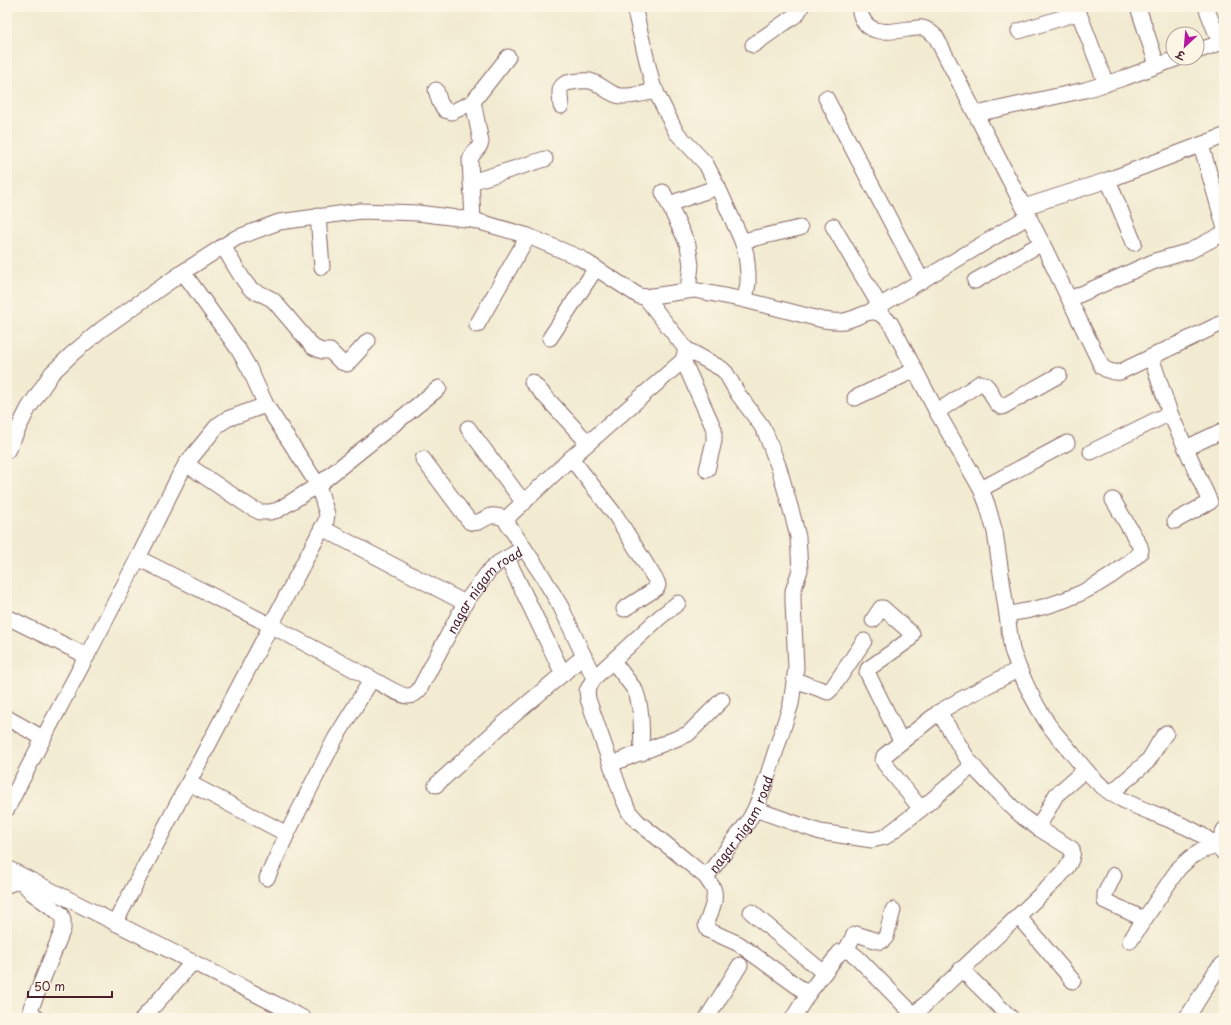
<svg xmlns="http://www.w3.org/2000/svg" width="1231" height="1025" viewBox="0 0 1231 1025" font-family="'Playpen Sans','Playpen Sans Deva',sans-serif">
	<rect width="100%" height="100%" fill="#fcf5e5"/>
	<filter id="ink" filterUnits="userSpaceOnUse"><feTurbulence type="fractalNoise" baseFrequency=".025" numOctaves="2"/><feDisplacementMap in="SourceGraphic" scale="8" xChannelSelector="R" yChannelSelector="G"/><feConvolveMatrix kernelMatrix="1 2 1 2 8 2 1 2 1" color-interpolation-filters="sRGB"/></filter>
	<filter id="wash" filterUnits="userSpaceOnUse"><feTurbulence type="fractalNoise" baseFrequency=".012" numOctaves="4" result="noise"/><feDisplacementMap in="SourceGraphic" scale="16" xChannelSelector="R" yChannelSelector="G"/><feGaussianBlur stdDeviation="0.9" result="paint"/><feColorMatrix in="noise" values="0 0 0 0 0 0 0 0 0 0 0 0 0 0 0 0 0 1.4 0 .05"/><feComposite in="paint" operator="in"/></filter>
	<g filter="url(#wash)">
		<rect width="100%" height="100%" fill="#f2ebd2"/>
	</g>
	<g filter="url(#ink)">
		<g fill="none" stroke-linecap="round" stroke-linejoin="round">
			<defs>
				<g id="minor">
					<polyline points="634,7 653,86 676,132 706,164 721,194 742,241 746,254 748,273 748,283 745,300"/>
					<path d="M 859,7 C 863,36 886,33 908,29 C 913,29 918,27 923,28 C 928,29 932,33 936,37 L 1042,243 L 1102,367 C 1108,371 1113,373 1120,372 L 1224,322"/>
					<polyline points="1138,7 1157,65"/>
					<polyline points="1019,31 1071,15 1076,14 1080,16 1106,84"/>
					<polyline points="753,45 797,14 801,7"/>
					<polyline points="1197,51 1220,43 1206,7"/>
					<path d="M 436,90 L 440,103 L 445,110 L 452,112 L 469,104 L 472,103 L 474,106 L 481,142 C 480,149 473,151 470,160 L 473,220"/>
					<polyline points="826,98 922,281"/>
					<polyline points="472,103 508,57"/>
					<path d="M 561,106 C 560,93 556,84 572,82 C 578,81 584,80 590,81 C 602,84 609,95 621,96 C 632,97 645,93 656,91"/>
					<polyline points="976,114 1085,90 1124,78 1178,58"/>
					<polyline points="1201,145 1224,225"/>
					<polyline points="1108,180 1134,243"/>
					<polyline points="471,182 545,159"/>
					<polyline points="663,192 688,245 691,265 688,290"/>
					<polyline points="669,204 718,187"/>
					<polyline points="1024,207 1108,180 1224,136"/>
					<polyline points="318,216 322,267"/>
					<polyline points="833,226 880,306"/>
					<polyline points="742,241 800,228"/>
					<path d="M 223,246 C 230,257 243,282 251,289 C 258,294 267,295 274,301 L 313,347 L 322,351 L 330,351 L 341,362 L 347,364 L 368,341"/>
					<polyline points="183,272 238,349 249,368 266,405 318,485 327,514 326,521 322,528"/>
					<polyline points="975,281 1042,243"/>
					<polyline points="1070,299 1155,261 1190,251 1224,233"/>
					<polyline points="871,311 1029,216"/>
					<polyline points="477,325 528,236"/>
					<polyline points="550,338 596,268"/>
					<polyline points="1151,357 1170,413 1210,502 1175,521"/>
					<polyline points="683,360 714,429 714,441 707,470"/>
					<polyline points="532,382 588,443"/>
					<polyline points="855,398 915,370"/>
					<path d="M 937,412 L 980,383 C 993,385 991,403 1002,407 L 1059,375"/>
					<polyline points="468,428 524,503"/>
					<polyline points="1186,448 1224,430"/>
					<path d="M 7,451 L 28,409 L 52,373 L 73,353 L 102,329 L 183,272 L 236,238 L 279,222 L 361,211 L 418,213 L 473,220 L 528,236 L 580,258 L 639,296 L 645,297 L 694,290 L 745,300 L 823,320 C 830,321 837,322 844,321 C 866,316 873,302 891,324 L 937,412 L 981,489 L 987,504 L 995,532 L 1012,650 C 1021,676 1033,701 1048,724 C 1055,734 1064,743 1071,752 C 1087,772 1101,790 1125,801 C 1158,818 1198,825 1224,853"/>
					<polyline points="1091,452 1170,413"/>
					<polyline points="571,458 616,516 657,582 658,585 657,588 624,609"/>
					<path d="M 423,459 L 470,522 C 479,525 483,518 491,516 C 497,515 503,518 508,519"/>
					<polyline points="186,464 218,425 227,419 266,405"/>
					<polyline points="981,489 1067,443"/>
					<polyline points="524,548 507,523 508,519 510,515 571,458 680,363 683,360 686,349"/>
					<polyline points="138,558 178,478 186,464 250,507 260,512 270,512 278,510 318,485 439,388"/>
					<polyline points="507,558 563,674"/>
					<path d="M 1007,614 C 1057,608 1103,587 1140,553 L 1141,550 L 1140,546 L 1113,500"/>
					<polyline points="7,617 87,656"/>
					<polyline points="873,620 881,608 883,608 910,632 912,634 909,640 868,669 867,672 901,741"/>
					<path d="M 613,661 L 635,690 C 643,709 641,732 642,753"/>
					<polyline points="594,678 660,617 678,603"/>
					<path id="s1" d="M 372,679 C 380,683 400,696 408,696 C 413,696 416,693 419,690 L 465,603 L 489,571 L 498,563 L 524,548 L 542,575 L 561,607 L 594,678 L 587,691 L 588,699 L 622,796 L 629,812 L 638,822 L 678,854 L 706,877 L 748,822 L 755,809 L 764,787 L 786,719 L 791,704 L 796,668 L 793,602 L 793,591 L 800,570 L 798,537 L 793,517 L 779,468 L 766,434 L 761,425 L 738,394 L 726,373 L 722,369 L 686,349 L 645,297"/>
					<polyline points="795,680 828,692 833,687 864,641"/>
					<polyline points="7,718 43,738"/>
					<polyline points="611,764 688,734 722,700"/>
					<polyline points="972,766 921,809 885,764 883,760 884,756 939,712 958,701 1019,669"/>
					<polyline points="436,785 502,725 584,656"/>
					<path d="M 1111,793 L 1147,762 C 1154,753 1158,742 1166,733"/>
					<path d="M 7,809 C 49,725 95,642 138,558 L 272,626 L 372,679 L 335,739 L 287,834 L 189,783"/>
					<polyline points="755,809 820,832 872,840 885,837 921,809"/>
					<polyline points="1038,828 1056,795 1085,770"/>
					<polyline points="7,868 303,1018"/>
					<polyline points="1114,875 1105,894 1105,901 1144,919"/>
					<path d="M 706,877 C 708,881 711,884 713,888 C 718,899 709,915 706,925 L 708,930 L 739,944 L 808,994"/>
					<polyline points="267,878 287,834"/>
					<polyline points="21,879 25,885 32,893 61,914 63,920 63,929 31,1008 31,1012 37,1018"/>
					<polyline points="7,885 21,880"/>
					<polyline points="751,912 824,973"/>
					<polyline points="1018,916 1073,981"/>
					<polyline points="115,923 322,528 465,603"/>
					<polyline points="1130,941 1172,878 1179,868 1190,858 1201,851 1217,846 1224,830"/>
					<path d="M 846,950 L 854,935 L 857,934 L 877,941 C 882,942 883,941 886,937 L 893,910"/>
					<polyline points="961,969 1011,1018"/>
					<polyline points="143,1018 193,962"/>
					<polyline points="707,1018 740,965"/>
					<path d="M 793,1018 L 808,994 L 840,952 C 848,950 851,952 858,958 L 914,1015 L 1057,879 C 1064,872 1075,860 1072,849 L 1038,828 L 1024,818 L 1011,806 L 979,773 L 967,758 L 939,712"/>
					<polyline points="1186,1018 1190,1013 1216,971 1224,963"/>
				</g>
			</defs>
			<use href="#minor" stroke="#856665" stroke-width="17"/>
			<use href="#minor" stroke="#fff" stroke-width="15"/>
		</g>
	</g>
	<g text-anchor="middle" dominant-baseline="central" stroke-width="3" stroke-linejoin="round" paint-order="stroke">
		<g font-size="13" fill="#4a1f2b" stroke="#fcf5e5">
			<text stroke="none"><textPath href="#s1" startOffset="174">nagar nigam road</textPath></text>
			<text stroke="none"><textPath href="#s1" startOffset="689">nagar nigam road</textPath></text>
		</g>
	</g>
	<rect width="1231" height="1025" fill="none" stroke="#fcf5e5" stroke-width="24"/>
	<g transform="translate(1185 46) rotate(206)"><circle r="19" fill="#fcf5e5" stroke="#b59f9b"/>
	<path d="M0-3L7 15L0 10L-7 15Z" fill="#b5179e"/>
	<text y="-6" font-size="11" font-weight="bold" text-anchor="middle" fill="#4a1f2b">उ</text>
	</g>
	<path d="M28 991v6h84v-6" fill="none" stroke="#4a1f2b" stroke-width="2"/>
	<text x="34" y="991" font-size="12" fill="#4a1f2b" stroke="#fcf5e5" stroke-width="3" paint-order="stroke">50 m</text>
</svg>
